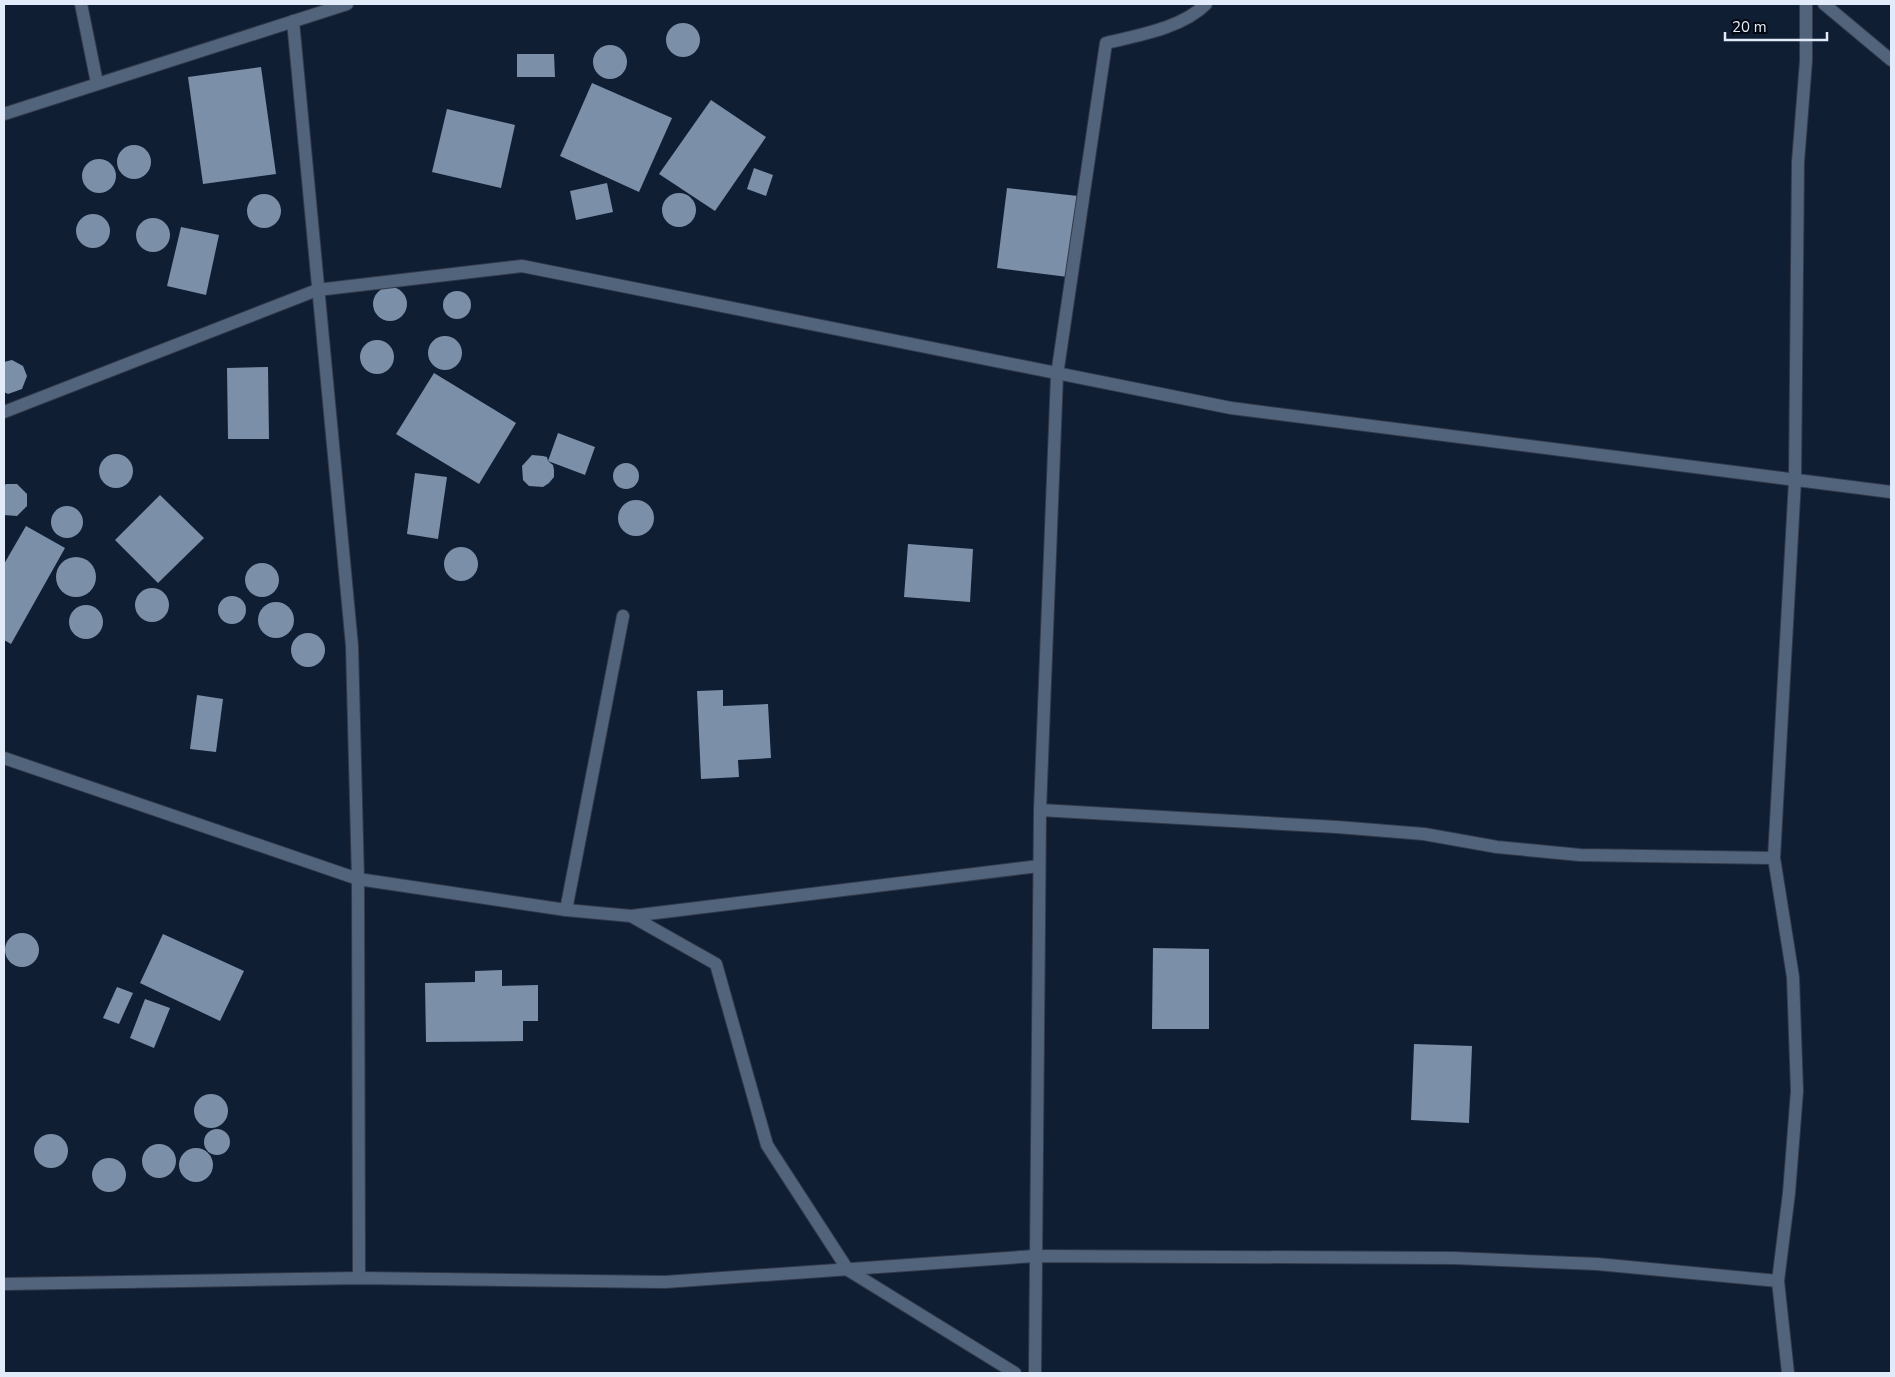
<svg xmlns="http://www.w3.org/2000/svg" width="1895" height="1377" viewBox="0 0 1895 1377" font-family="'Nunito Sans',sans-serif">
	<rect width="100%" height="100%" fill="#0f1e32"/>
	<g fill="#7c8fa9">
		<circle cx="683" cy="40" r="17"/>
		<circle cx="610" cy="62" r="17"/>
		<polygon points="517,54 554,54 555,77 517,77"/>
		<polygon points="261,67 276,174 203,184 188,77"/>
		<polygon points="592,83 672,118 639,192 560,156"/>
		<polygon points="711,100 766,137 715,211 659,174"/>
		<polygon points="447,109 515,125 501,188 432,172"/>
		<circle cx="134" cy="162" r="17"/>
		<circle cx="99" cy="176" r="17"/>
		<polygon points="754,168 773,175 766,196 747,189"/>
		<polygon points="607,183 613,212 576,220 570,191"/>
		<polygon points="1007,188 1078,196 1068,277 997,268"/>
		<circle cx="679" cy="210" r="17"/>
		<circle cx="264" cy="211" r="17"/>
		<circle cx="93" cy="231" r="17"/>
		<circle cx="153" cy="235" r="17"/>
		<polygon points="181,227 219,235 206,295 167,286"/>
		<circle cx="390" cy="304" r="17"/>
		<circle cx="457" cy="305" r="14"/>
		<circle cx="445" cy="353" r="17"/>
		<circle cx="377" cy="357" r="17"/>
		<polygon points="12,360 23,366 27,376 22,389 8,394 4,392 4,362"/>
		<polygon points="268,367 269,439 228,439 227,368"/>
		<polygon points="434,373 516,423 479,484 396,434"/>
		<polygon points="558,433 595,447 585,475 548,461 553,465 554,470 554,477 549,483 543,487 529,486 523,480 522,466 532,455 543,456 547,457 548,461"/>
		<circle cx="116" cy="471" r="17"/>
		<circle cx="626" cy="476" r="13"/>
		<polygon points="415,473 447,477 438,539 407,534"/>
		<polygon points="6,484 17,484 27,494 27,506 17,516 4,515 4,486"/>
		<polygon points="160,495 204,538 158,583 115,540"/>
		<circle cx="636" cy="518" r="18"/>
		<circle cx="67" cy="522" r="16"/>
		<polygon points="26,526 65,548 11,644 4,640 4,564"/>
		<polygon points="908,544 973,549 970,602 904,597"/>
		<circle cx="461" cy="564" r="17"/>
		<circle cx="76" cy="577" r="20"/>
		<circle cx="262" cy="580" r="17"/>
		<circle cx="152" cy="605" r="17"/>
		<circle cx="232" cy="610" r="14"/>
		<circle cx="276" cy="620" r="18"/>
		<circle cx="86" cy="622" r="17"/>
		<circle cx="308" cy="650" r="17"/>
		<polygon points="723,690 723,706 768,704 771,758 738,760 739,777 701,779 697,691"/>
		<polygon points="197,695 223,699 216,752 190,749"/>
		<circle cx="22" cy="950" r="17"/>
		<polygon points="163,934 244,971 220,1021 140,983"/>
		<polygon points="1153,948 1209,949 1209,1029 1152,1029"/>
		<polygon points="502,970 502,986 538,985 538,1021 523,1021 523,1041 426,1042 425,983 475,982 475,971"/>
		<polygon points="117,987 133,993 119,1024 103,1018"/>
		<polygon points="145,999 170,1008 154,1048 130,1038"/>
		<polygon points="1414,1044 1472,1046 1469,1123 1411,1120"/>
		<circle cx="211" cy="1111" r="17"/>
		<circle cx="217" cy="1142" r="13"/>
		<circle cx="51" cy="1151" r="17"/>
		<circle cx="159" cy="1161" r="17"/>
		<circle cx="196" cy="1165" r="17"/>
		<circle cx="109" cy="1175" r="17"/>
	</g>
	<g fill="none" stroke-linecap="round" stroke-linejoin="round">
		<defs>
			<g id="minor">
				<polyline points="81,4 97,83"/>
				<polyline points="1824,4 1891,60"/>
				<polyline points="293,21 352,646 358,879 359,1278"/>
				<polyline points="4,114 347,4"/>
				<polyline points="4,412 317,290 522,266 1231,408 1891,492"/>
				<polyline points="4,758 358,879 566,910 631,916 716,964 767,1145 848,1270 1015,1373"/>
				<polyline points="1040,810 1337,827 1424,834 1497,847 1580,855 1774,858"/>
				<polyline points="566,910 623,616"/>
				<polyline points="631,916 1039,866"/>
				<polyline points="4,1284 359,1278 665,1282 1035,1256 1454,1258 1597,1264 1778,1281"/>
				<path d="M 1035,1373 L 1040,810 L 1057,375 L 1106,43 C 1139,35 1182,28 1206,4"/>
				<polyline points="1788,1373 1778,1281 1789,1193 1797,1091 1793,977 1774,858 1795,480 1798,162 1806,61 1806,4"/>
			</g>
		</defs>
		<use href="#minor" stroke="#32394a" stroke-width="14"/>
		<use href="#minor" stroke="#52647c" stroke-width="12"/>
	</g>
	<rect width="1895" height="1377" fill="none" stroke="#e1ebf9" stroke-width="10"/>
	<path d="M1725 32v8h102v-8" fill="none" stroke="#e1ebf9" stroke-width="2.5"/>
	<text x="1732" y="32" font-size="15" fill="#e1ebf9" stroke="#030811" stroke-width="4" paint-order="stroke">20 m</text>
</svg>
